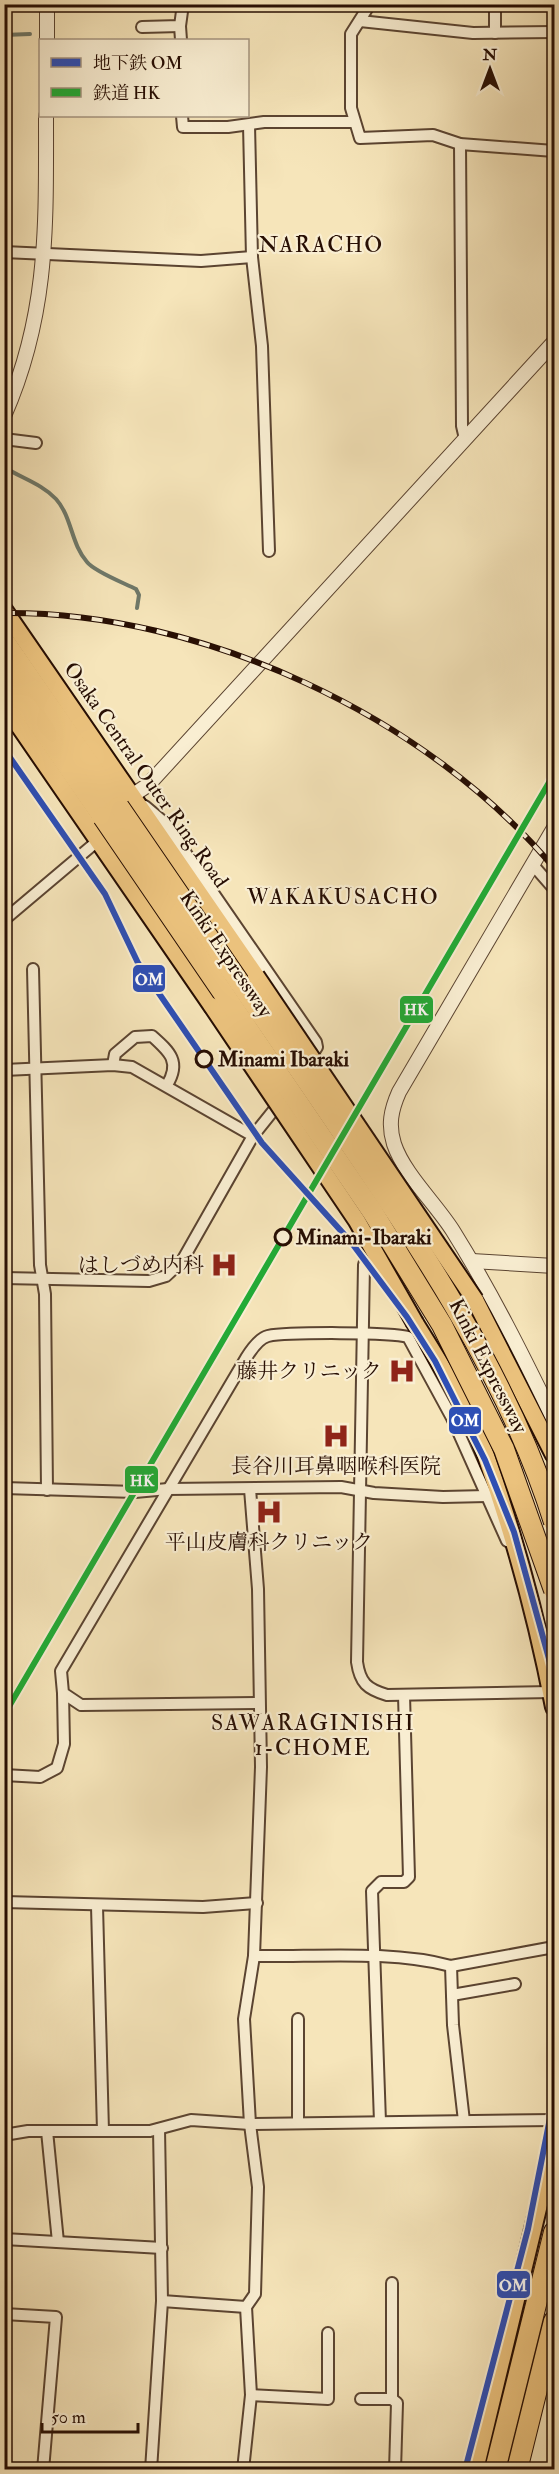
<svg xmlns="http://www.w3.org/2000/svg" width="559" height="2474" viewBox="0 0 559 2474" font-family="'IM FELL Double Pica','Noto Serif JP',serif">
	<rect width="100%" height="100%" fill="#f6e5ba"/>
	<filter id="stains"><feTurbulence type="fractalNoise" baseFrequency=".00333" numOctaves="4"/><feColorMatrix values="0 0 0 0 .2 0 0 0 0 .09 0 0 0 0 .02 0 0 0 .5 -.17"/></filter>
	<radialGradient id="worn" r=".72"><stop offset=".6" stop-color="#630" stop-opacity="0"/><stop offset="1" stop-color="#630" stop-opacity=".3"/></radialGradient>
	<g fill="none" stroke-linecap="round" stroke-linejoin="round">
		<g stroke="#6e7869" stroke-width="4">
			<polyline points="4,35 30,34"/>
			<path d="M 4,467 C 21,478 42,484 56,499 C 72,517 71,544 87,562 C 95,572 124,583 136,589 L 139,595 L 137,608"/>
		</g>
		<defs>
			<g id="minor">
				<polyline points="370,4 351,34 351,108 360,138 433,135 460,144 554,151"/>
				<polyline points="495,4 495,33"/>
				<polyline points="360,21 473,33 554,32"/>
				<polyline points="180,26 181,40"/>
				<polyline points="142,27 180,26 183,4"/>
				<polyline points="182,116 183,127 228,127 264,122 353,122"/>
				<polyline points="249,125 252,257 262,346 269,551"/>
				<polyline points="460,144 462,426 465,439"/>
				<polyline points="4,252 201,261 252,257"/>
				<polyline points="4,439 36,443"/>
				<polyline points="145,806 165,823 316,1042 317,1047 308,1061"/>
				<polyline points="533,865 554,889"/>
				<polyline points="4,920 94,844"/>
				<polyline points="33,969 40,1265 45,1294 47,1490"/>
				<path d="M 113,1065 L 115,1054 L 135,1037 L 152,1036 C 170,1052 181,1062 167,1085"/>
				<polyline points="4,1070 113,1065 132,1067 253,1136 182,1261 166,1276 149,1281 4,1278"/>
				<polyline points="253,1136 281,1101"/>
				<path d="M 389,1231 L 369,1247 L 364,1265 L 357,1662 C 360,1683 367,1689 387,1695 L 552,1692"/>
				<polyline points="4,1488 135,1492 168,1489 341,1487 374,1493 443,1497 487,1496"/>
				<path d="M 258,1703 L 81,1705 L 63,1693 L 61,1671 L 246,1358 C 251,1350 259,1338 268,1336 C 287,1332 393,1332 408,1337 L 452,1418 L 507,1541"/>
				<polyline points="4,1775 40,1777 57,1768 64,1744 63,1693"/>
				<polyline points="4,1902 203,1907 257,1903"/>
				<polyline points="97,1906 103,2131"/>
				<path d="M 254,1956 C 316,1957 391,1950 451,1966 L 554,1947"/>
				<polyline points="451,1966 453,2025 464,2121"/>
				<polyline points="452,1995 515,1984"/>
				<polyline points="298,2019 298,2123"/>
				<polyline points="380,2122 372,1891 381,1882 404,1882 409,1877 404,1695"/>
				<polyline points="47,2131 58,2242"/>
				<polyline points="4,2135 28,2131 150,2131 191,2120 250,2124 554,2120"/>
				<polyline points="4,2239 162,2248"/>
				<polyline points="392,2283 392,2399"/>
				<polyline points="162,2301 246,2307"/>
				<polyline points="4,2314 56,2317 43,2470"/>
				<polyline points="251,2395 328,2399 328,2333"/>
				<polyline points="361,2399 392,2399 397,2403 395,2470"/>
				<polyline points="151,2470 162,2301 159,2129"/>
				<polyline points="243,2470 251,2395 246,2307 255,2294 258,2187 250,2124 244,2019 254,1956 261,1767 258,1589 250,1489"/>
			</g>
			<g id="tertiary">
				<polyline points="47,40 47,4"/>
				<path d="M 4,416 C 49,314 46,224 46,116"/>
				<polyline points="133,795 148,785 554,342"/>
				<path d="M 554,828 L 399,1092 C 391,1110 388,1125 394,1144 C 404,1174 436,1204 453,1231 C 491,1292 523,1356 554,1420"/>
				<polyline points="472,1261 554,1266"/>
			</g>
			<g id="primary">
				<polyline points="4,610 256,976"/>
				<polyline points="4,704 212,1006"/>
				<polyline points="475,1300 554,1455"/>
				<path d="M 415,1323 C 441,1365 469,1409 486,1456 C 514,1535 538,1624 554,1707"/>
				<polyline points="475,2470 554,2142"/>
			</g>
			<g id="motorway">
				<polyline points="4,641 119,807"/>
				<polyline points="4,674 103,817"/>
				<polyline points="495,2470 554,2232"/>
				<polyline points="517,2470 554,2321"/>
			</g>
		</defs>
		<use href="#minor" stroke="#5b4431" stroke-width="14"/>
		<use href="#tertiary" stroke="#5b4431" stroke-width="16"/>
		<use href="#primary" stroke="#270e03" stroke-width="20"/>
		<use href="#motorway" stroke="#270e03" stroke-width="22"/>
		<use href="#minor" stroke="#f9eed2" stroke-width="10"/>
		<use href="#tertiary" stroke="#f9eed2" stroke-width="14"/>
		<use href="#primary" stroke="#ebc27d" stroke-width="16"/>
		<use href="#motorway" stroke="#ebc27d" stroke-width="20"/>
		<defs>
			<path id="rail" d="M 4,613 C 202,611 428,717 554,868"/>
		</defs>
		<use href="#rail" stroke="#270e03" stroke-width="6"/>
		<use href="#rail" stroke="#f9eed2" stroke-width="4" stroke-dasharray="11" stroke-linecap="butt"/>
		<defs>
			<g id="primary-bridge">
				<polyline points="256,976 475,1300"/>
				<polyline points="212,1006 357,1221 415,1323"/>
			</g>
			<g id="motorway-bridge">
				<path d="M 119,807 C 188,908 257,1009 327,1110 C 415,1239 507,1372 554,1522"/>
				<polyline points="103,817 372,1211 442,1325 504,1449 554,1590"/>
			</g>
		</defs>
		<use href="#primary-bridge" stroke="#270e03" stroke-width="20" stroke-linecap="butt"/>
		<use href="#motorway-bridge" stroke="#270e03" stroke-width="22" stroke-linecap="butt"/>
		<use href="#primary-bridge" stroke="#ebc27d" stroke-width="16"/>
		<use href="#motorway-bridge" stroke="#ebc27d" stroke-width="20"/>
		<defs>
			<polyline id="rail-1" points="4,1715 554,774"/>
		</defs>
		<use href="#rail-1" stroke="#f9eed2" stroke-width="10"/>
		<use href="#rail-1" stroke="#21ab36" stroke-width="6"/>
		<defs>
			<g id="metro-1">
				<polyline points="4,749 105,894 138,963 262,1143 351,1242 407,1317 435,1361 485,1460 514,1532 554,1677"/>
				<polyline points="465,2470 528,2229 554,2098"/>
			</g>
		</defs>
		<use href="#metro-1" stroke="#f9eed2" stroke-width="10"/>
		<use href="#metro-1" stroke="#2e4fb5" stroke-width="6"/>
	</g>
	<defs>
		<symbol id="hospital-bare" viewBox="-9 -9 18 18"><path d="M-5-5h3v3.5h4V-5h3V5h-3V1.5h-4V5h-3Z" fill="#8f2418" stroke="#f9eed2" stroke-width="2.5" paint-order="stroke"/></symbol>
	</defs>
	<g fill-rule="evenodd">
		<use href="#hospital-bare" x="205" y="1246" width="38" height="38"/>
		<use href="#hospital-bare" x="383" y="1352" width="38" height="38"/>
		<use href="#hospital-bare" x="317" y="1417" width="38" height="38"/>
		<use href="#hospital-bare" x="250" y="1493" width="38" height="38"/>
	</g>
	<g fill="#f9eed2" stroke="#270e03" stroke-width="3">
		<circle cx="204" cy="1059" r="8"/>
		<circle cx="283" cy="1237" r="8"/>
	</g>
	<g text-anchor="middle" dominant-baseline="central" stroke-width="4.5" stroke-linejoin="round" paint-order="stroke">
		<g font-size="21" fill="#270e03" stroke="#f9eed2">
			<text transform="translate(146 775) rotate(55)">Osaka Central Outer Ring Road</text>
			<text transform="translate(226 954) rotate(56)">Kinki Expressway</text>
			<text transform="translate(488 1366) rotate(63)">Kinki Expressway</text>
		</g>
		<g font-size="21" font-weight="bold" fill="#270e03" stroke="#f9eed2" text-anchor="start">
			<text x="218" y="1059">Minami Ibaraki</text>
			<text x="296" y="1237">Minami-Ibaraki</text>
		</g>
		<g font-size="21" fill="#270e03" stroke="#f9eed2" text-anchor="end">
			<text x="204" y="1265">はしづめ内科</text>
			<text x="382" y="1371">藤井クリニック</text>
			<text x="336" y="1466" text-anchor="middle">長谷川耳鼻咽喉科医院</text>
			<text x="269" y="1542" text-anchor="middle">平山皮膚科クリニック</text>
		</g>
		<g font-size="22" letter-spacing="1.5" fill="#270e03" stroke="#f9eed2">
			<text x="321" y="245">NARACHO</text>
			<text x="343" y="897">WAKAKUSACHO</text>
			<text x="313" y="1723">SAWARAGINISHI<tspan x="313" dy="25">1-CHOME</tspan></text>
		</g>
	</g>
	<g stroke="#f9eed2" stroke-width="2">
		<rect x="132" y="964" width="34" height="29" rx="6" fill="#2e4fb5"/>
		<rect x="399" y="995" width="35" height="29" rx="6" fill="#21ab36"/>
		<rect x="448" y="1406" width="34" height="29" rx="6" fill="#2e4fb5"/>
		<rect x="124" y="1465" width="35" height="29" rx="6" fill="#21ab36"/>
		<rect x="496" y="2270" width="35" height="29" rx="6" fill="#2e4fb5"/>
	</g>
	<g font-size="16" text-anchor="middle" font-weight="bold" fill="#fff">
		<text x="149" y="985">OM</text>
		<text x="416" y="1015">HK</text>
		<text x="465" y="1426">OM</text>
		<text x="142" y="1486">HK</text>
		<text x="513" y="2291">OM</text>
	</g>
	<rect width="559" height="2474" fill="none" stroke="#f6e5ba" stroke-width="24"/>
	<rect x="6" y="6" width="547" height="2462" fill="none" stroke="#270e03" stroke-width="3"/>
	<rect x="12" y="12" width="535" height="2450" fill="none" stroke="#270e03" stroke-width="1.5"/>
	<rect x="39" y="39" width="210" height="78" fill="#f9eed2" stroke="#a5947f" stroke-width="1.5"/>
	<rect x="51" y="58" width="30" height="9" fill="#2e4fb5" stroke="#a5947f" stroke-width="1.5"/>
	<text x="93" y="69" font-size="18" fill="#270e03">地下鉄 OM</text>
	<rect x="51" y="88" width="30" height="9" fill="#21ab36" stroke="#a5947f" stroke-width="1.5"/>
	<text x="93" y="99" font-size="18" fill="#270e03">鉄道 HK</text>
	<g transform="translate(490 69)" stroke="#f9eed2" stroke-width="4.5" paint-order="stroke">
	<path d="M0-4.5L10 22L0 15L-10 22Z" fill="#270e03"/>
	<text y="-9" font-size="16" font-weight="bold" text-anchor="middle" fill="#270e03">N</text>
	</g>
	<path d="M42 2423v9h96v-9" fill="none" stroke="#270e03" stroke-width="3"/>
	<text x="51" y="2423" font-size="18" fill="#270e03" stroke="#f9eed2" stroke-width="4.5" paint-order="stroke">50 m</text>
	<rect width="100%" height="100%" filter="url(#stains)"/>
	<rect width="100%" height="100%" fill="url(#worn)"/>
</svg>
